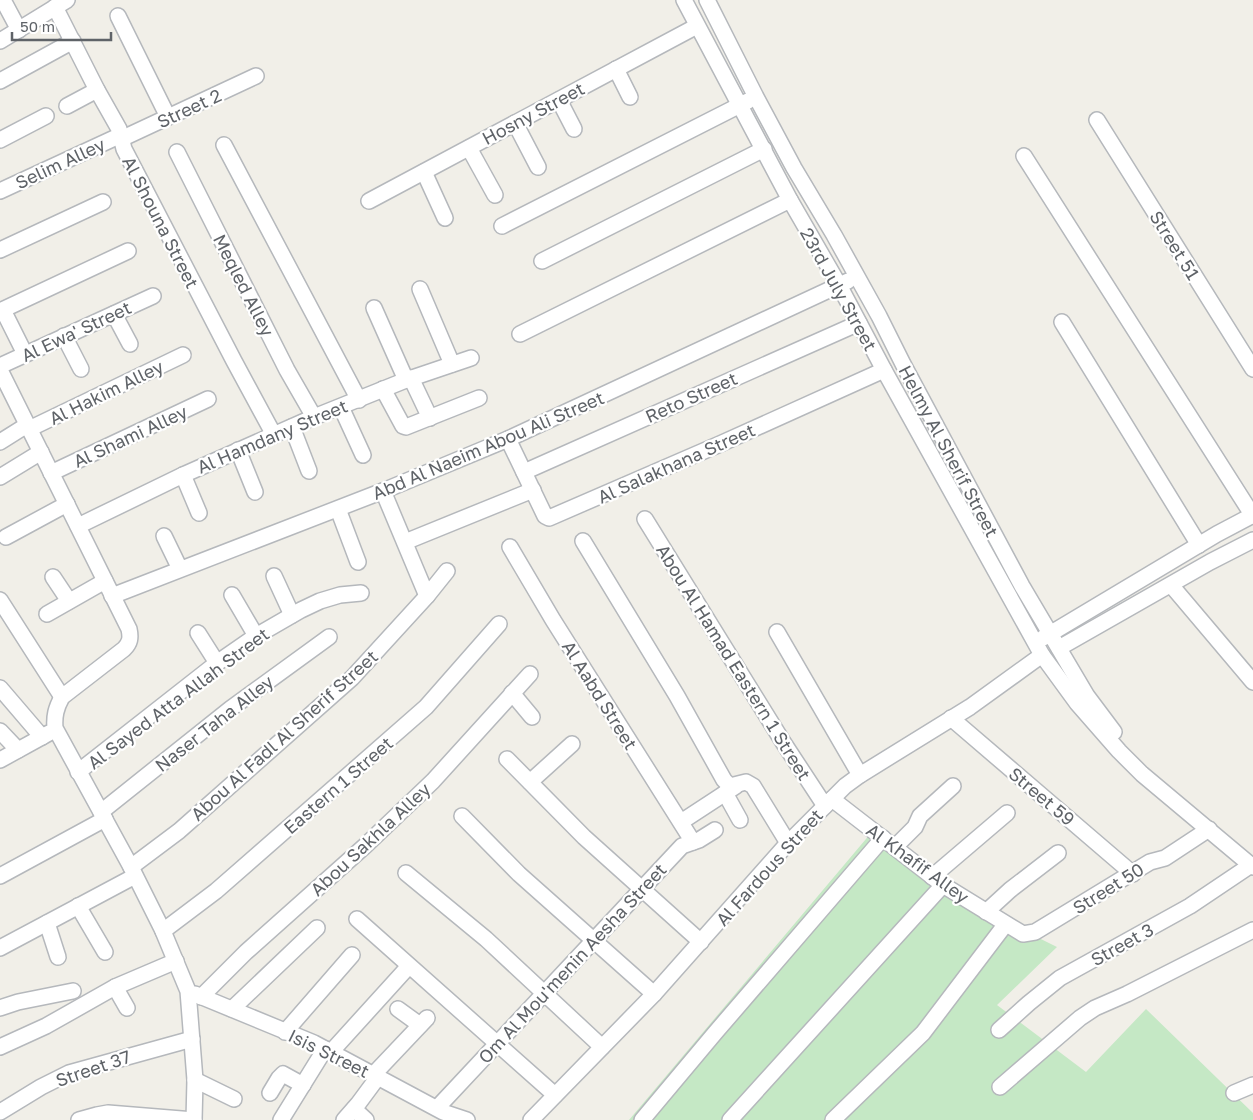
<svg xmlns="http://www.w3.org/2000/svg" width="1253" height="1120" viewBox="0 0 1253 1120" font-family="'Golos Text',sans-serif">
	<rect width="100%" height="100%" fill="#f1efe8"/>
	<polygon fill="#c5e8c5" points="871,833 930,884 1057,947 997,1005 1086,1072 1146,1009 1253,1113 1253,1120 629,1120"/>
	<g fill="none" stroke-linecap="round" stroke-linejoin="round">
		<defs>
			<g id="minor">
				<polyline points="3,0 19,30"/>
				<polyline points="684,0 790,200 839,285 884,370 1042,655 1077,703 1119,751 1142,774 1253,867"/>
				<polyline points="707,0 756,97 794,168 834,235 879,316 903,364 1022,586 1087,696 1114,732"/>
				<polyline points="55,7 97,90 119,129 124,149 234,361 274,435"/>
				<polyline points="118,16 168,117"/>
				<polyline points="0,41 67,0"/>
				<polyline points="616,69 630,97"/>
				<polyline points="0,81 73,41"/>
				<polyline points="559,100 574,129"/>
				<polyline points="67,106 97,90"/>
				<polyline points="1097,120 1253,369"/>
				<polyline points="515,123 538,167"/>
				<polyline points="121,139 256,76"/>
				<polyline points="0,140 46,116"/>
				<polyline points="224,145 359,400"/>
				<polyline points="469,148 495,195"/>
				<polyline points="177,152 287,370 314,417"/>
				<polyline points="1024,156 1253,516"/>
				<polyline points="424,172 445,218"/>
				<polyline points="0,191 121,135"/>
				<polyline points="369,201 697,26"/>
				<polyline points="502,226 748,101"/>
				<polyline points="0,250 103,202"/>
				<polyline points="542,261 764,149"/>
				<polyline points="420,289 452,364"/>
				<polyline points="374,308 406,380"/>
				<polyline points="3,310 25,354"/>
				<polyline points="0,311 128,251"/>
				<polyline points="114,314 130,344"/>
				<polyline points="1062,322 1199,545"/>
				<polyline points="520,334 790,200"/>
				<polyline points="64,336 81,369"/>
				<polyline points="0,366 153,296"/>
				<path d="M 0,370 L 129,629 C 131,638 130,643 124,649 L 62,697 C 56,708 54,716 55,728 L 131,867 L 163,931 L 188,991 L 195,1080 L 194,1120"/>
				<polyline points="411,378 430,418"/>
				<polyline points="383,389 403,426 406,427 479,398"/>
				<polyline points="341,407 363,455"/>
				<polyline points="292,427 309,471"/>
				<polyline points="29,429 183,355"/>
				<polyline points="508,439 545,516 549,518 720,444 884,370"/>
				<polyline points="0,442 27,425"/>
				<polyline points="238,450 255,492"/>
				<polyline points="524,472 859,323"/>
				<polyline points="51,473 208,399"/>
				<polyline points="183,475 199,513"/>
				<polyline points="0,477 41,452"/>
				<polyline points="383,491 427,596"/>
				<polyline points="338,509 358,562"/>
				<polyline points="645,519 783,742 825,806"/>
				<polyline points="78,526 183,475 314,417 406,380 471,358"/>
				<polyline points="164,536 180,569"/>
				<polyline points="6,537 67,504"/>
				<polyline points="583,541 677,696 724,780 730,786 746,782 753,786 788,843"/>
				<polyline points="405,542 533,490"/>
				<polyline points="510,547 553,620 693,842"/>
				<polyline points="274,576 292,615"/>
				<polyline points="53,577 69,601"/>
				<polyline points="1171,585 1253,682"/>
				<polyline points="232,595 256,636"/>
				<polyline points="112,596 383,491 508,439 848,281"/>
				<polyline points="0,600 62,697"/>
				<polyline points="47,614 105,581"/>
				<polyline points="777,632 860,775"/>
				<polyline points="198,633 217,663"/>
				<polyline points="1043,638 1217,534 1253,515"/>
				<polyline points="1059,648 1210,562 1253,540"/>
				<polyline points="0,688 42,737"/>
				<polyline points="512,693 532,717"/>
				<polyline points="951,718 1133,874"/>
				<polyline points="0,731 18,750"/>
				<polyline points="507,759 584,837 701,942"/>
				<polyline points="0,760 49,733"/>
				<polyline points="78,772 217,663 256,636 301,610 320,601 340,595 361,593"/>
				<polyline points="530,782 572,744"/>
				<polyline points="725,793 740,820"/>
				<polyline points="832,799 943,885 1023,934 1035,932 1150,862 1165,858 1209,829"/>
				<polyline points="101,812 230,709 329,637"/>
				<polyline points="462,816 519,874 654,994"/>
				<polyline points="681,822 736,786"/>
				<polyline points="895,847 915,827 920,816 953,786"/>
				<polyline points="131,867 179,831 352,678 427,596 447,571"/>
				<polyline points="406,873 486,939 602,1047"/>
				<polyline points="0,876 105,819"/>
				<polyline points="932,877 1007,813"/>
				<polyline points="78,906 105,952"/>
				<polyline points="986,912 1010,890 1058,853"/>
				<polyline points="357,919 555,1095"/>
				<polyline points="47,923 58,957"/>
				<polyline points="163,931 216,891 426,707 499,624"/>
				<polyline points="0,948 135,876"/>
				<polyline points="115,987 127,1008"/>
				<polyline points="195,994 314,1043 443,1112 467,1120"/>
				<polyline points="201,997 246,952 366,845 433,781 530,674"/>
				<polyline points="0,1008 18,1002 73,991"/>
				<polyline points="232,1009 317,928"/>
				<polyline points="398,1009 420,1025"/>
				<polyline points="999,1030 1029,1003 1060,978 1190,906 1251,865"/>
				<polyline points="285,1032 352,955"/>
				<polyline points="0,1047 46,1026 115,987 176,961"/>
				<polyline points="331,1052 409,966"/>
				<polyline points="373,1075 427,1018"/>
				<polyline points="195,1080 234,1099"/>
				<polyline points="1000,1087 1080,1018 1095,1008 1127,994 1253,930"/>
				<polyline points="270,1093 279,1078 283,1074 303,1085"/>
				<polyline points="1234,1093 1253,1085"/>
				<polyline points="437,1108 682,846 699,840 715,830"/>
				<polyline points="354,1109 366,1120"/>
				<polyline points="0,1112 41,1087 69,1073 192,1039"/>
				<polyline points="79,1120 97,1115 108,1113 194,1120"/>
				<polyline points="281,1120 325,1049"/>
				<polyline points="344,1120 358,1104 378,1077"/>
				<polyline points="531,1120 654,994 788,843 845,786 860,775 970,707 1042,655"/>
				<polyline points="642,1120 715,1033 883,838"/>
				<polyline points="730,1120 943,885"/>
				<polyline points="833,1120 923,1033 1005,925"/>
			</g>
		</defs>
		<use href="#minor" stroke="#b5b8bc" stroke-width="18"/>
		<use href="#minor" stroke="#fff" stroke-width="15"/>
	</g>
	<g text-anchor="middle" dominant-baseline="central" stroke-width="4.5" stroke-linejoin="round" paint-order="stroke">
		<g font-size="18" fill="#5f6368" stroke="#fff">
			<text transform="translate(189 108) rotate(-25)">Street 2</text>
			<text transform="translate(533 113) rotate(-28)">Hosny Street</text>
			<text transform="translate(60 163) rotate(-25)">Selim Alley</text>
			<text transform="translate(161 222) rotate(63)">Al Shouna Street</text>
			<text transform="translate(1175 245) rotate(58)">Street 51</text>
			<text transform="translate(244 285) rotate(63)">Meqled Alley</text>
			<text transform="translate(839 289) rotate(61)">23rd July Street</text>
			<text transform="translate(76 331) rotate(-25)">Al Ewa' Street</text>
			<text transform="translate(106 392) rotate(-26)">Al Hakim Alley</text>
			<text transform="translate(691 397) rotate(-24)">Reto Street</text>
			<text transform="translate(130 436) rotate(-25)">Al Shami Alley</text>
			<text transform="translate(272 436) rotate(-23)">Al Hamdany Street</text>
			<text transform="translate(488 445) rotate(-23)">Abd Al Naeim Abou Ali Street</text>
			<text transform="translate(949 451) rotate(62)">Helmy Al Sherif Street</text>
			<text transform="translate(676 463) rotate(-24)">Al Salakhana Street</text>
			<text transform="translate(734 662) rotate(58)">Abou Al Hamad Eastern 1 Street</text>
			<text transform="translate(600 695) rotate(58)">Al Aabd Street</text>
			<text transform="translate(178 698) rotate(-37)">Al Sayed Atta Allah Street</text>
			<text transform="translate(214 723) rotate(-38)">Naser Taha Alley</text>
			<text transform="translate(284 735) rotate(-42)">Abou Al Fadl Al Sherif Street</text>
			<text transform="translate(338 785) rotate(-41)">Eastern 1 Street</text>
			<text transform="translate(1042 796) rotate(40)">Street 59</text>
			<text transform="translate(370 839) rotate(-43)">Abou Sakhla Alley</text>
			<text transform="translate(918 863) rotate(36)">Al Khafif Alley</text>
			<text transform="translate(769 867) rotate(-48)">Al Fardous Street</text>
			<text transform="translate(1108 888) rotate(-32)">Street 50</text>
			<text transform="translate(1122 944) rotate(-29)">Street 3</text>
			<text transform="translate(572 963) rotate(-47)">Om Al Mou'menin Aesha Street</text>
			<text transform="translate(329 1053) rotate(26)">Isis Street</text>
			<text transform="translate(93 1068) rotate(-19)">Street 37</text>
		</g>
	</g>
	<path d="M12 32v8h99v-8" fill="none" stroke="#5f6368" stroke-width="2.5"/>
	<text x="20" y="32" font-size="15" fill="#5f6368" stroke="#ffffff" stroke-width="4" paint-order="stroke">50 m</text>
</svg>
